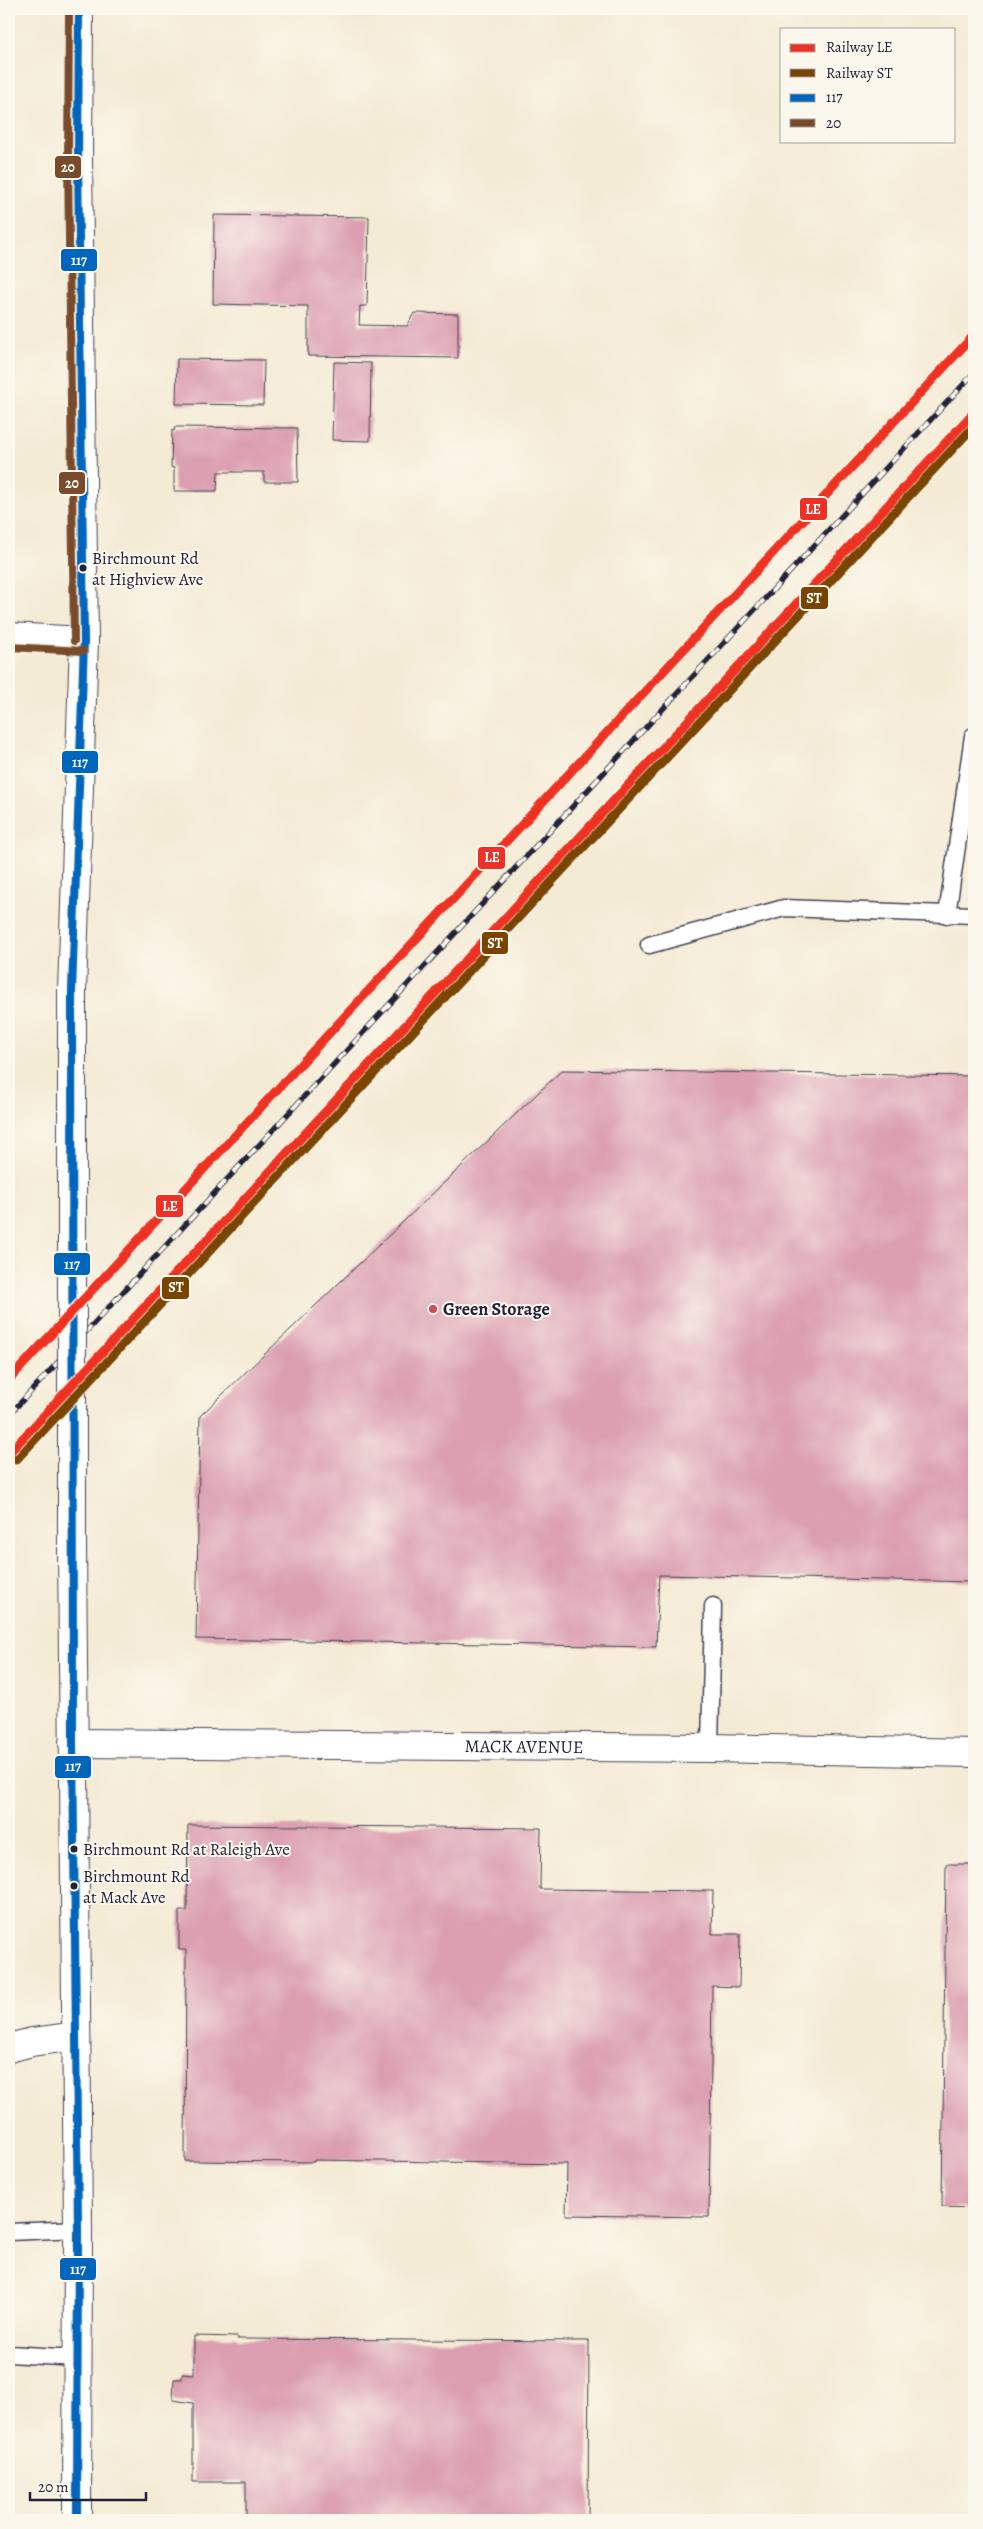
<svg xmlns="http://www.w3.org/2000/svg" width="983" height="2529" viewBox="0 0 983 2529" font-family="Alegreya,serif">
	<rect width="100%" height="100%" fill="#fbf7ec"/>
	<filter id="ink" filterUnits="userSpaceOnUse"><feTurbulence type="fractalNoise" baseFrequency=".02" numOctaves="2"/><feDisplacementMap in="SourceGraphic" scale="10" xChannelSelector="R" yChannelSelector="G"/><feConvolveMatrix kernelMatrix="1 2 1 2 8 2 1 2 1" color-interpolation-filters="sRGB"/></filter>
	<filter id="wash" filterUnits="userSpaceOnUse"><feTurbulence type="fractalNoise" baseFrequency=".0096" numOctaves="4" result="noise"/><feDisplacementMap in="SourceGraphic" scale="20" xChannelSelector="R" yChannelSelector="G"/><feGaussianBlur stdDeviation="1.12" result="paint"/><feColorMatrix in="noise" values="0 0 0 0 0 0 0 0 0 0 0 0 0 0 0 0 0 1.4 0 .05"/><feComposite in="paint" operator="in"/></filter>
	<g filter="url(#wash)">
		<rect width="100%" height="100%" fill="#f4ebd5"/>
		<g id="blocks">
			<g fill="#db9fb1">
				<polygon points="214,215 369,217 367,306 360,306 359,325 407,326 414,313 458,314 458,358 308,356 308,306 213,304"/>
				<polygon points="177,359 264,360 263,405 176,404"/>
				<polygon points="334,362 371,363 370,441 332,440"/>
				<polygon points="175,427 297,428 298,482 264,482 264,472 218,472 217,491 174,491 174,468 171,467 172,430 174,431"/>
				<polygon points="562,1070 974,1076 974,1582 659,1575 656,1647 196,1639 200,1416"/>
				<polygon points="188,1825 541,1828 540,1889 713,1891 712,1934 740,1934 739,1987 712,1986 709,2217 566,2215 567,2164 314,2160 314,2162 185,2161 186,1950 179,1950 179,1911 187,1911"/>
				<polygon points="946,1864 974,1864 974,2208 942,2207"/>
				<polygon points="194,2336 237,2337 237,2339 589,2341 588,2520 246,2520 246,2482 193,2482 193,2403 173,2400 174,2379 182,2379 182,2374 194,2375"/>
			</g>
		</g>
	</g>
	<g filter="url(#ink)">
		<use href="#blocks" fill-opacity="0" stroke="#424052" stroke-width="1"/>
		<g fill="none" stroke-linecap="round" stroke-linejoin="round">
			<defs>
				<g id="lane">
					<polyline points="947,915 973,736"/>
					<polyline points="649,945 784,908 974,915"/>
					<polyline points="710,1748 713,1606"/>
					<polyline points="9,2232 78,2229"/>
					<polyline points="9,2354 77,2358"/>
				</g>
				<g id="street">
					<path id="s1" d="M 73,1743 L 710,1748 L 974,1753"/>
				</g>
				<g id="secondary">
					<polyline points="9,637 84,641"/>
					<polyline points="72,991 84,641 78,160 79,9"/>
					<polyline points="72,1545 78,2229 77,2520"/>
					<polyline points="9,2048 32,2042 76,2036"/>
				</g>
			</defs>
			<use href="#lane" stroke="#424052" stroke-width="19"/>
			<use href="#street" stroke="#424052" stroke-width="30"/>
			<use href="#secondary" stroke="#424052" stroke-width="30"/>
			<use href="#lane" stroke="#fff" stroke-width="16"/>
			<use href="#street" stroke="#fff" stroke-width="28"/>
			<use href="#secondary" stroke="#fff" stroke-width="28"/>
			<defs>
				<polyline id="rail" points="9,1415 974,373"/>
			</defs>
			<use href="#rail" stroke="#22223b" stroke-width="5.5"/>
			<use href="#rail" stroke="#fbf7ec" stroke-width="4" stroke-dasharray="11" stroke-linecap="butt"/>
			<defs>
				<polyline id="secondary-bridge" points="72,991 72,1545"/>
			</defs>
			<use href="#secondary-bridge" stroke="#424052" stroke-width="30" stroke-linecap="butt"/>
			<use href="#secondary-bridge" stroke="#fff" stroke-width="28"/>
			<defs>
				<polyline id="bus-1" points="77,2520 78,2229 73,1743 72,991 84,641 78,160 79,9"/>
				<g id="bus-2">
					<polyline points="69,9 68,160 74,641"/>
					<polyline points="9,647 83,651"/>
				</g>
			</defs>
			<use href="#bus-1" stroke="#fbf7ec" stroke-width="11"/>
			<use href="#bus-2" stroke="#fbf7ec" stroke-width="11"/>
			<use href="#bus-1" stroke="#0065bd" stroke-width="8"/>
			<use href="#bus-2" stroke="#7a4b2a" stroke-width="8"/>
			<defs>
				<g id="rail-1">
					<polyline points="9,1380 974,335"/>
					<polyline points="9,1453 974,412"/>
				</g>
				<polyline id="rail-2" points="16,1460 974,426"/>
			</defs>
			<use href="#rail-1" stroke="#fbf7ec" stroke-width="12"/>
			<use href="#rail-2" stroke="#fbf7ec" stroke-width="12"/>
			<use href="#rail-1" stroke="#ee3124" stroke-width="9"/>
			<use href="#rail-2" stroke="#794400" stroke-width="9"/>
		</g>
	</g>
	<g fill="#22223b" stroke="#fbf7ec" stroke-width="2">
		<circle cx="83" cy="568" r="4.5"/>
		<circle cx="74" cy="1849" r="4.5"/>
		<circle cx="74" cy="1886" r="4.5"/>
	</g>
	<circle fill="#d1495b" stroke="#fbf7ec" stroke-width="2" cx="433" cy="1309" r="5"/>
	<g text-anchor="middle" dominant-baseline="central" stroke-width="4" stroke-linejoin="round" paint-order="stroke">
		<g font-size="17" fill="#22223b" stroke="#fbf7ec" text-anchor="start">
			<text x="92" y="558">Birchmount Rd<tspan x="92" dy="21">at Highview Ave</tspan></text>
			<text x="83" y="1849">Birchmount Rd at Raleigh Ave</text>
			<text x="83" y="1876">Birchmount Rd<tspan x="83" dy="21">at Mack Ave</tspan></text>
		</g>
		<g font-size="18" font-weight="bold" fill="#22223b" stroke="#fbf7ec" text-anchor="start">
			<text x="443" y="1309">Green Storage</text>
		</g>
		<g font-size="18" fill="#22223b" stroke="#fbf7ec">
			<text stroke="none"><textPath href="#s1" startOffset="451">MACK AVENUE</textPath></text>
		</g>
	</g>
	<g stroke="#fbf7ec" stroke-width="2">
		<rect x="54" y="155" width="28" height="24" rx="5" fill="#7a4b2a"/>
		<rect x="60" y="248" width="38" height="24" rx="5" fill="#0065bd"/>
		<rect x="58" y="471" width="28" height="24" rx="5" fill="#7a4b2a"/>
		<rect x="799" y="497" width="29" height="24" rx="5" fill="#ee3124"/>
		<rect x="800" y="586" width="29" height="24" rx="5" fill="#794400"/>
		<rect x="61" y="750" width="38" height="24" rx="5" fill="#0065bd"/>
		<rect x="477" y="846" width="29" height="24" rx="5" fill="#ee3124"/>
		<rect x="481" y="931" width="28" height="24" rx="5" fill="#794400"/>
		<rect x="155" y="1194" width="29" height="24" rx="5" fill="#ee3124"/>
		<rect x="53" y="1252" width="38" height="24" rx="5" fill="#0065bd"/>
		<rect x="161" y="1276" width="29" height="24" rx="5" fill="#794400"/>
		<rect x="54" y="1755" width="38" height="24" rx="5" fill="#0065bd"/>
		<rect x="59" y="2257" width="38" height="24" rx="5" fill="#0065bd"/>
	</g>
	<g font-size="14" text-anchor="middle" font-weight="bold" fill="#fff">
		<text x="68" y="172">20</text>
		<text x="79" y="265">117</text>
		<text x="72" y="488">20</text>
		<text x="813" y="514">LE</text>
		<text x="814" y="603">ST</text>
		<text x="80" y="767">117</text>
		<text x="492" y="862">LE</text>
		<text x="495" y="948">ST</text>
		<text x="170" y="1211">LE</text>
		<text x="72" y="1269">117</text>
		<text x="176" y="1292">ST</text>
		<text x="73" y="1771">117</text>
		<text x="78" y="2274">117</text>
	</g>
	<rect width="983" height="2529" fill="none" stroke="#fbf7ec" stroke-width="30"/>
	<rect x="780" y="28" width="175" height="115" fill="#fbf7ec" stroke="#a4a2a5"/>
	<rect x="790" y="44" width="25" height="8" fill="#ee3124" stroke="#a4a2a5"/>
	<text x="826" y="52" font-size="15" fill="#22223b">Railway LE</text>
	<rect x="790" y="69" width="25" height="8" fill="#794400" stroke="#a4a2a5"/>
	<text x="826" y="78" font-size="15" fill="#22223b">Railway ST</text>
	<rect x="790" y="94" width="25" height="8" fill="#0065bd" stroke="#a4a2a5"/>
	<text x="826" y="102" font-size="15" fill="#22223b">117</text>
	<rect x="790" y="119" width="25" height="8" fill="#7a4b2a" stroke="#a4a2a5"/>
	<text x="826" y="128" font-size="15" fill="#22223b">20</text>
	<path d="M30 2492v8h116v-8" fill="none" stroke="#22223b" stroke-width="2.5"/>
	<text x="38" y="2492" font-size="15" fill="#22223b" stroke="#fbf7ec" stroke-width="4" paint-order="stroke">20 m</text>
</svg>
